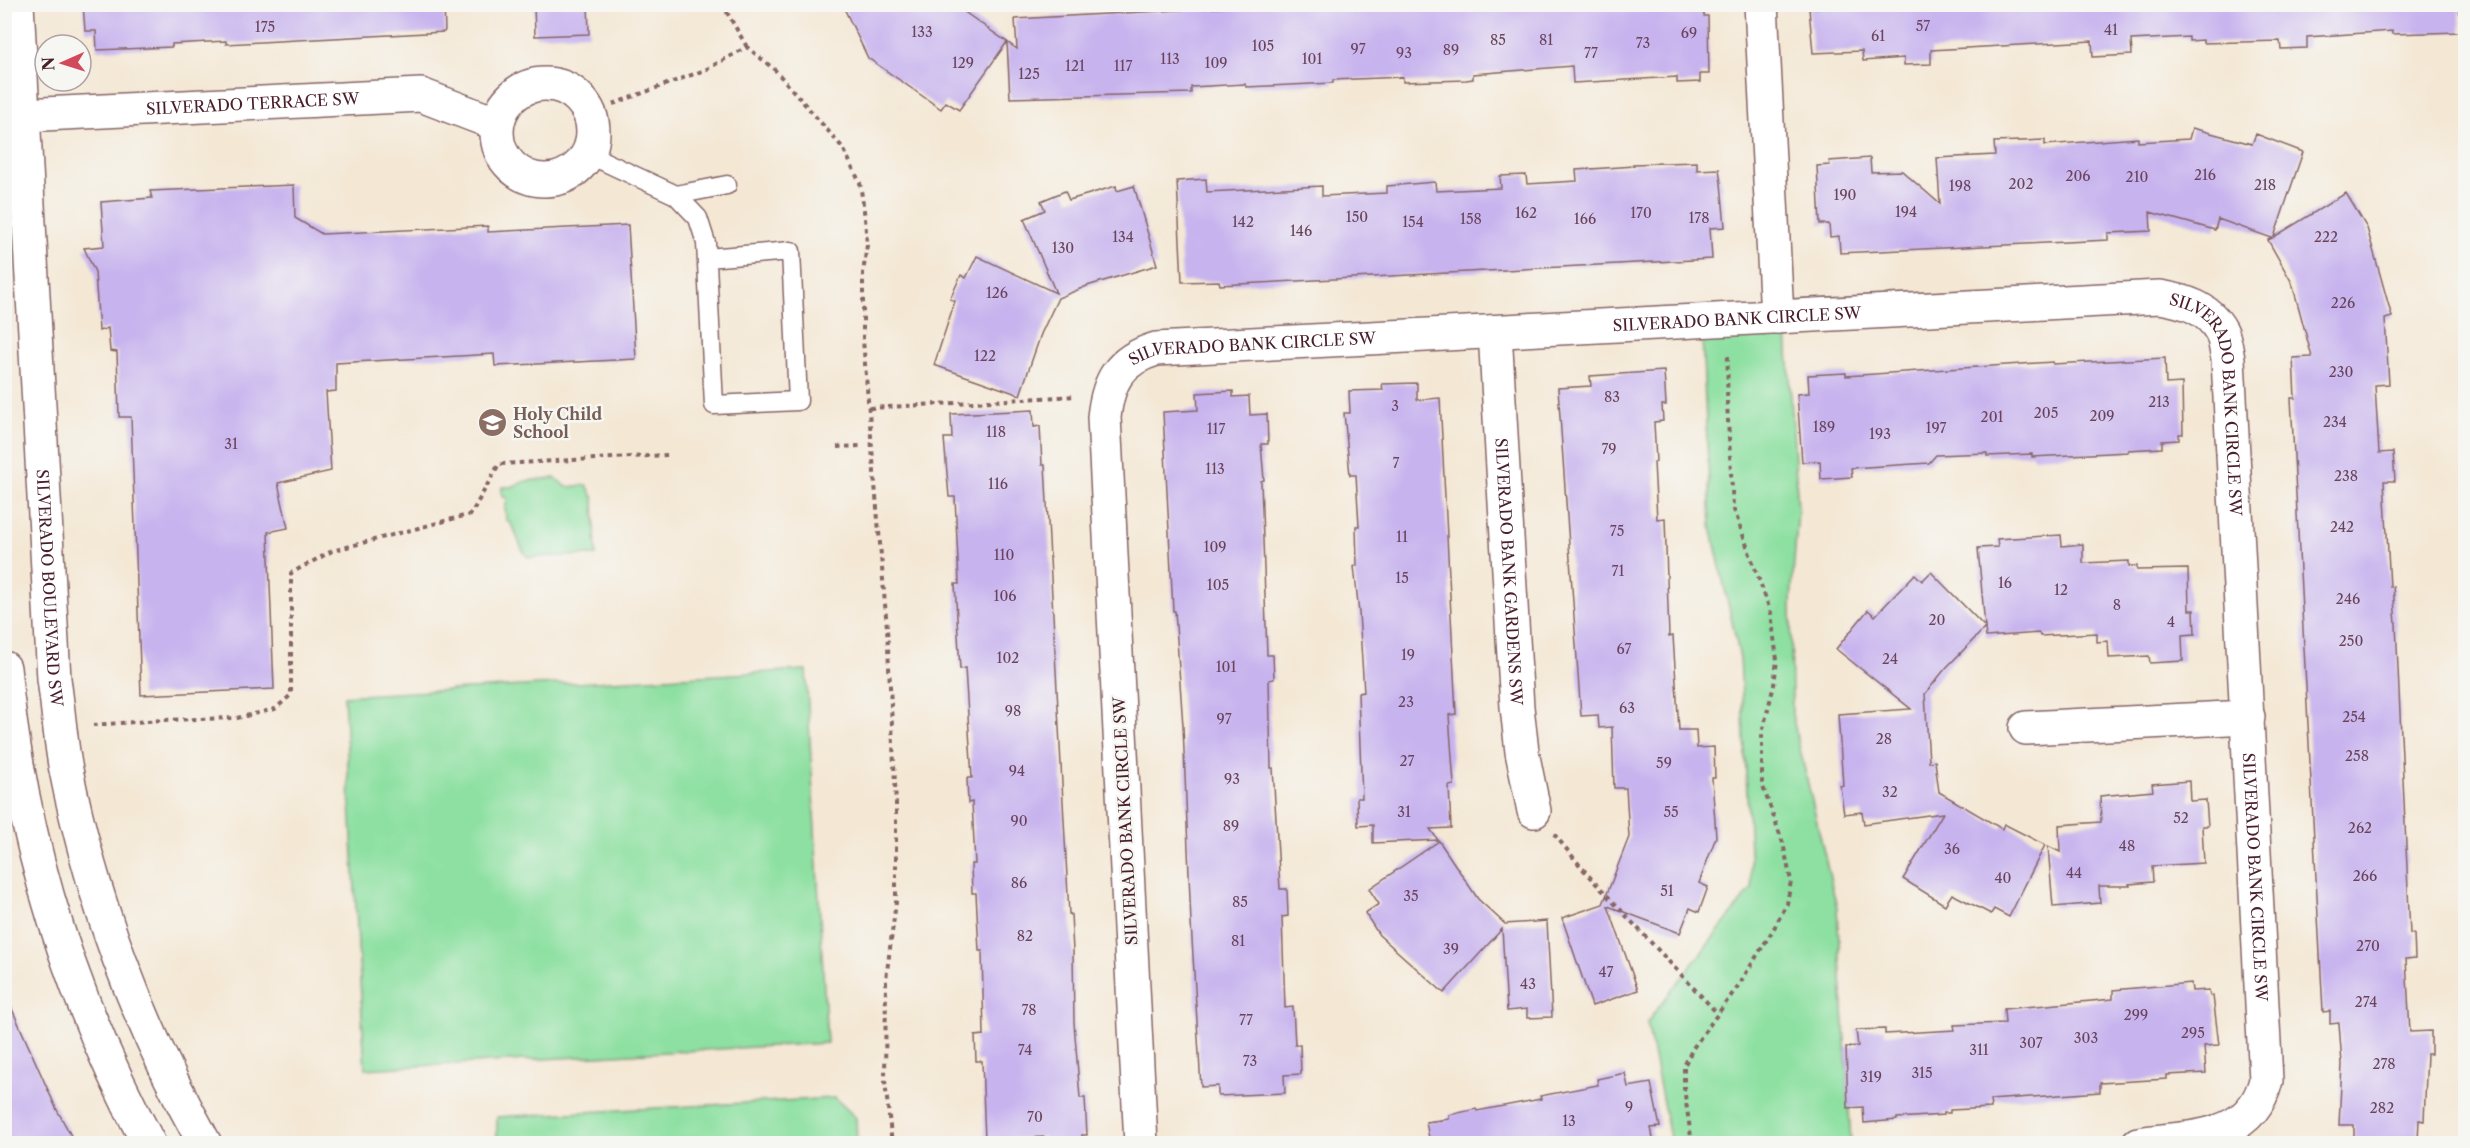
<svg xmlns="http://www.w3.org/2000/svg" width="2470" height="1148" viewBox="0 0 2470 1148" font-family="'Libre Caslon Text',serif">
	<rect width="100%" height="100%" fill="#f6f6f2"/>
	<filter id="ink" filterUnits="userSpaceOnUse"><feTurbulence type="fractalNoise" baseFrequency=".0167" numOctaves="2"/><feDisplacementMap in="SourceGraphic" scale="12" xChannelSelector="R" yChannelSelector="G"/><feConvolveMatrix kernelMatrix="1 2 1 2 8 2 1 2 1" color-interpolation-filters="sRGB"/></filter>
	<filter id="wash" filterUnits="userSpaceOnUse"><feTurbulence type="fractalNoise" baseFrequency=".008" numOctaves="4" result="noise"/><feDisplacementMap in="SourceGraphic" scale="24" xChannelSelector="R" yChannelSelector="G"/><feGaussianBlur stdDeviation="1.35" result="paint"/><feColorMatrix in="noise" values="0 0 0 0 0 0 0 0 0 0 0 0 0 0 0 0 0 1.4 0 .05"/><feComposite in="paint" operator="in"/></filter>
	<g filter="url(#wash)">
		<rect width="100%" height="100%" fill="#f4e8d5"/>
		<g fill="#8de0a1" stroke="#6c8066" stroke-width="1.5">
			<polygon points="1787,333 1798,510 1791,601 1792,715 1837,908 1851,1143 1671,1143 1647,1022 1752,888 1740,658 1711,526 1702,337"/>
			<path d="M 555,478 L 567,487 L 587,485 L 594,499 L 596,555 L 528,557 C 516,545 519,530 506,519 L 505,507 L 508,499 L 502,496 L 502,487 L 511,487 L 526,481 Z"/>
			<polygon points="806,670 827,1043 365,1069 344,696"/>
			<polygon points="835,1098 856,1118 857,1143 497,1143 497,1117"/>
		</g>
		<g id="blocks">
			<g fill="#c7b3ee">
				<polygon points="83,4 444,4 445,30 444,32 226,44 226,41 172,44 172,47 97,50 96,31 85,31"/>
				<polygon points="534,4 588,4 589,34 535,36"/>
				<polygon points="842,4 953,4 1007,42 959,110 946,102 941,109 868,58"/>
				<polygon points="1290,4 1703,4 1704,16 1708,16 1709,74 1700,74 1700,82 1677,83 1677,77 1573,83 1572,66 1473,74 1473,79 1466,80 1403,82 1403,77 1333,80 1333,83 1246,87 1245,84 1191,87 1191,93 1010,98 1007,42 1017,49 1015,19"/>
				<polygon points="1818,4 2459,4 2461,32 2392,34 2392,31 2307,37 2307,48 2281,49 2280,41 2203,43 2203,40 2189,41 2189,37 2131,40 2132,55 2093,57 2092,41 1931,50 1931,64 1904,65 1904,58 1863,61 1862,51 1813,53 1809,9 1818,8"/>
				<polygon points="2192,128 2252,144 2256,134 2303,152 2274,237 2346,193 2367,228 2392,317 2385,319 2389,384 2375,385 2379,453 2393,452 2395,481 2384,481 2390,587 2393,586 2396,624 2410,934 2414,933 2415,958 2406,959 2410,1032 2431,1031 2431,1054 2427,1054 2424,1121 2419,1120 2418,1142 2354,1139 2354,1125 2339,1125 2342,1064 2339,1023 2330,1024 2330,1011 2323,1012 2291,398 2295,398 2293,358 2312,357 2292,283 2268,240 2272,238 2218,219 2215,230 2150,212 2151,231 2108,233 2108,240 1840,253 1839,236 1830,237 1829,224 1820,224 1817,166 1830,165 1829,161 1870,158 1871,172 1902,171 1940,204 1937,158 1995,155 1994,142 2045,140 2045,145 2138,138 2138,142 2189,139"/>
				<polygon points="1697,162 1697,170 1719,169 1721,183 1725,227 1710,228 1712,259 1220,285 1219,281 1182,282 1177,181 1206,179 1207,192 1322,186 1322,196 1387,193 1387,186 1435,182 1436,191 1501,188 1500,176 1526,175 1527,184 1577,181 1576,170 1634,166 1633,164"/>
				<polygon points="294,185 295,218 322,234 488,226 488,232 628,225 636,359 495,366 494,354 336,363 336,391 326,392 331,471 278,483 288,528 268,532 274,689 141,695 131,417 119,417 117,352 110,351 108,328 99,331 95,272 84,248 104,246 101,202 152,198 150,191"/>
				<polygon points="1116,186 1117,191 1134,186 1157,265 1087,286 1058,298 1041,334 1020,395 934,365 955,301 950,299 961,275 966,278 977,256 1056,293 1024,219 1045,210 1041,201 1065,191 1069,200"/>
				<polygon points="2165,358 2166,384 2182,383 2183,434 2179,434 2179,440 2162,441 2162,448 2128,450 2128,452 2032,457 2032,454 1987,456 1987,453 1936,455 1929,463 1851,468 1852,477 1821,479 1820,461 1802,462 1797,394 1809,393 1808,375 1846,373 1846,376 2021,364 2053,362 2053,364"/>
				<polygon points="1664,371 1666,405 1662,405 1663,421 1654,422 1656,462 1654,462 1657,519 1665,518 1669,637 1673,636 1679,730 1696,730 1697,748 1714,747 1715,778 1712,778 1716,837 1699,883 1708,887 1699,912 1690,908 1680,933 1608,906 1638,990 1592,1006 1562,918 1603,904 1629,837 1626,788 1614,788 1612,727 1599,728 1598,715 1581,716 1558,388 1591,386 1590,376"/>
				<polygon points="1417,383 1417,400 1440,398 1456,714 1449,715 1454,785 1449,786 1451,828 1430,829 1438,840 1373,843 1373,825 1358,826 1357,798 1362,798 1358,693 1364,692 1359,613 1354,566 1357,566 1356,526 1359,526 1356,475 1350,475 1344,413 1350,413 1349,391 1383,390 1382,384"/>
				<polygon points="1233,391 1233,397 1249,396 1250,415 1267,414 1268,444 1261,444 1264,480 1261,481 1267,655 1273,655 1274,679 1269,680 1271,768 1273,768 1280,889 1287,889 1288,916 1282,917 1285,1008 1293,1007 1295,1045 1300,1045 1301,1074 1284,1075 1285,1093 1218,1096 1218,1086 1201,1087 1191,923 1183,726 1175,611 1173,611 1163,412 1198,410 1197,393"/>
				<polygon points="1033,410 1034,427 1040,426 1042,465 1045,465 1069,914 1071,914 1073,951 1074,1023 1080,1098 1085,1098 1087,1135 1082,1135 1082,1143 1045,1143 1045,1137 985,1140 982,1061 976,1061 975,1036 984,1035 982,951 979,951 976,893 972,893 971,864 975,864 972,802 968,803 967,778 972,778 965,668 960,669 955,584 959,584 955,497 949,497 944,438 952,438 951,414"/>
				<polygon points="2061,535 2062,546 2083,544 2083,563 2129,561 2129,566 2137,566 2137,570 2188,569 2189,610 2194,610 2195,634 2182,635 2183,661 2150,663 2149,656 2109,658 2108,641 2097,642 2097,633 2040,636 2039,633 1986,637 1985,628 1945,669 1925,694 1929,762 1935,761 1939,792 2002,829 2004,824 2045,845 2009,917 1994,909 1991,914 1952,894 1945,905 1903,879 1943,813 1864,824 1862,812 1844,814 1840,786 1843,785 1838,714 1911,709 1836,649 1868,610 1875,616 1915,574 1922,581 1931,572 1985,627 1978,548 1998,547 1997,539"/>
				<polygon points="2189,781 2190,801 2206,800 2208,826 2202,826 2204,863 2152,866 2153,882 2129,884 2130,886 2099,886 2100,903 2053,907 2048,846 2060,852 2059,825 2101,822 2100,796 2153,791 2152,784"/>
				<polygon points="1439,841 1478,899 1505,924 1547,921 1552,1017 1527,1018 1527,1009 1507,1011 1502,929 1444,993 1379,935 1365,913 1379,904 1369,889"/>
				<polygon points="2191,983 2192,991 2209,990 2210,996 2213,996 2219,1045 2204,1046 2206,1073 2167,1075 2167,1079 2100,1083 2100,1092 1990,1100 1991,1108 1950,1110 1950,1113 1944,1113 1944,1115 1897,1118 1897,1120 1864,1123 1863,1107 1848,1108 1846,1047 1858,1046 1856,1030 1885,1029 1885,1034 1955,1030 1954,1025 2005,1023 2004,1009 2113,999 2113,990"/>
				<polygon points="4,991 56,1108 75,1143 4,1143"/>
				<polygon points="1625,1073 1628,1087 1651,1083 1660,1127 1651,1128 1654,1143 1430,1143 1426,1122 1449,1119 1449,1115 1476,1109 1477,1111 1541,1099 1540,1096 1598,1085 1597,1079"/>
			</g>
		</g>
	</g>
	<g filter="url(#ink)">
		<use href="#blocks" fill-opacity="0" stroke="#866566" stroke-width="1.5"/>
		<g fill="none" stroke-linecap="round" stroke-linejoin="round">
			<defs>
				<g id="lane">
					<polyline points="588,154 676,195 698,218 706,243 714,405 798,401 791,251 707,258"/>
					<polyline points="676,195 727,185"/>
				</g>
				<g id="street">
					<polyline points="1761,4 1777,317"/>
					<circle cx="545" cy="132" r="48"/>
					<path id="s1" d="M 4,116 L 421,95 L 497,124"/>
					<path id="s2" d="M 1495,332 L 1517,707 L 1522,752 L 1534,811"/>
					<polyline points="2026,728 2248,717"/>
					<path id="s3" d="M 1141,1144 L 1104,417 C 1108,381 1119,360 1156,349 L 2160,297 C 2184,301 2208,307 2221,331 C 2225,338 2226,350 2228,359 L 2266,1080 C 2251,1142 2190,1136 2138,1144"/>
				</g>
				<g id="secondary">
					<path id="s4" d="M 17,4 L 54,679 C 58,707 60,736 65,765 C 92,901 137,1022 205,1144"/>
					<path d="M 4,668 C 20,836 69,995 149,1144"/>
				</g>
			</defs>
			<use href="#lane" stroke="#866566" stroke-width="21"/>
			<use href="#street" stroke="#866566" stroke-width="36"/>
			<use href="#secondary" stroke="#866566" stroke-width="36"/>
			<g stroke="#866566" stroke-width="4" stroke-dasharray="4.5 4.5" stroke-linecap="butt">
				<polyline points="722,4 747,47"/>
				<polyline points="613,104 705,70 747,47 775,70 843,148 860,183 865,218 867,245 863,273 863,340 887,628 896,803 896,902 886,979 885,1081 892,1144"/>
				<polyline points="870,408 1076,396"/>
				<polyline points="837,447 861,446"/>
				<polyline points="93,725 162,720 237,718 275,709 291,695 291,573 332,551 471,514 499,464 669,455"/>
				<polyline points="1554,834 1588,875 1717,1013"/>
				<polyline points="1692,1144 1684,1088 1684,1066 1693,1048 1738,986 1773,930 1787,904 1791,881 1783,843 1762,784 1762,733 1774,685 1777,660 1771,613 1733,507 1727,403 1728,352"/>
			</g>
			<use href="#lane" stroke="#fff" stroke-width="18"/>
			<use href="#street" stroke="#fff" stroke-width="33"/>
			<use href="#secondary" stroke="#fff" stroke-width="33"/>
		</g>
	</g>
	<defs>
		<symbol id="school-disc" viewBox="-11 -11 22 22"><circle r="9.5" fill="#8d6e63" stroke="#f6f6f2"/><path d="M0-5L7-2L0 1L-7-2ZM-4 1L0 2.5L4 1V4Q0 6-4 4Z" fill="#fff"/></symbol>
	</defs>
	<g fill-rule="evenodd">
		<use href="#school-disc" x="476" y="406" width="33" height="33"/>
	</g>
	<g text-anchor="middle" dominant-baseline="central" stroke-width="5" stroke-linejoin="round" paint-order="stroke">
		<g font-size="14" fill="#69445c">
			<text x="1923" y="26">57</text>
			<text x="265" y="27">175</text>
			<text x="2111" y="30">41</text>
			<text x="922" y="32">133</text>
			<text x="1689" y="33">69</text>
			<text x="1878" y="36">61</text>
			<text x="1498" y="40">85</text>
			<text x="1546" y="40">81</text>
			<text x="1643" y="43">73</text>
			<text x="1263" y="46">105</text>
			<text x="1358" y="49">97</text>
			<text x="1451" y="50">89</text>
			<text x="1404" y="53">93</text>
			<text x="1591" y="53">77</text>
			<text x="1170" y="59">113</text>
			<text x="1312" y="59">101</text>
			<text x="963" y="63">129</text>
			<text x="1216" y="63">109</text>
			<text x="1075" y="66">121</text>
			<text x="1123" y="66">117</text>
			<text x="1029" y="74">125</text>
			<text x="2205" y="175">216</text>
			<text x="2078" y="176">206</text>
			<text x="2137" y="177">210</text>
			<text x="2021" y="184">202</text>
			<text x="2265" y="185">218</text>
			<text x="1960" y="186">198</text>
			<text x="1845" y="195">190</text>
			<text x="1906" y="212">194</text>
			<text x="1526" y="213">162</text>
			<text x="1641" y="213">170</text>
			<text x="1357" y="217">150</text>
			<text x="1699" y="218">178</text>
			<text x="1471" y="219">158</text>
			<text x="1585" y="219">166</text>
			<text x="1243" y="222">142</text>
			<text x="1413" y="222">154</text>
			<text x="1301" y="231">146</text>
			<text x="1123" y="237">134</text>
			<text x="2326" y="237">222</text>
			<text x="1063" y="248">130</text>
			<text x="997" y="293">126</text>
			<text x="2343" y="303">226</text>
			<text x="985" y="356">122</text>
			<text x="2341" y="372">230</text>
			<text x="1612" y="397">83</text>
			<text x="2159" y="402">213</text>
			<text x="1395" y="406">3</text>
			<text x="2046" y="413">205</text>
			<text x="2102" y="416">209</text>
			<text x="1992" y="417">201</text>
			<text x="2335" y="422">234</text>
			<text x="1824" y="427">189</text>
			<text x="1936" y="428">197</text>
			<text x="1216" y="429">117</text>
			<text x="996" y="432">118</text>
			<text x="1880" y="434">193</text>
			<text x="231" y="444">31</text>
			<text x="1609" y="449">79</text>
			<text x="1396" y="463">7</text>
			<text x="1215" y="469">113</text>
			<text x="2346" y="476">238</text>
			<text x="998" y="484">116</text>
			<text x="2342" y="527">242</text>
			<text x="1617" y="531">75</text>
			<text x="1402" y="537">11</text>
			<text x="1215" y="547">109</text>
			<text x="1004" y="555">110</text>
			<text x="1618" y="571">71</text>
			<text x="1402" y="578">15</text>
			<text x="2005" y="583">16</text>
			<text x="1218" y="585">105</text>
			<text x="2061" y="590">12</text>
			<text x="1005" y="596">106</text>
			<text x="2348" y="599">246</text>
			<text x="2117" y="605">8</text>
			<text x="1937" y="620">20</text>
			<text x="2171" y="622">4</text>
			<text x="2351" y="641">250</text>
			<text x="1624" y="649">67</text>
			<text x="1408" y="655">19</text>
			<text x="1008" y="658">102</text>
			<text x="1890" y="659">24</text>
			<text x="1226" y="667">101</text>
			<text x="1406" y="702">23</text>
			<text x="1627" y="708">63</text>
			<text x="1013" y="711">98</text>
			<text x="2354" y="717">254</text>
			<text x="1224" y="719">97</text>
			<text x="1884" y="739">28</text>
			<text x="2357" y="756">258</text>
			<text x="1407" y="761">27</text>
			<text x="1664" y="763">59</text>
			<text x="1017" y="771">94</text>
			<text x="1232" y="779">93</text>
			<text x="1890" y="792">32</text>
			<text x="1404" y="812">31</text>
			<text x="1671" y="812">55</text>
			<text x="2181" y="818">52</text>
			<text x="1019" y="821">90</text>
			<text x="1231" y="826">89</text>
			<text x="2360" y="828">262</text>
			<text x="2127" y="846">48</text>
			<text x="1952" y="849">36</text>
			<text x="2074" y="873">44</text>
			<text x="2365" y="876">266</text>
			<text x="2003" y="878">40</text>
			<text x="1019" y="883">86</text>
			<text x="1667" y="891">51</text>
			<text x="1411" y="896">35</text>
			<text x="1240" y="902">85</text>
			<text x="1025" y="936">82</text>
			<text x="1238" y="941">81</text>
			<text x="2368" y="946">270</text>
			<text x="1451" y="949">39</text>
			<text x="1606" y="972">47</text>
			<text x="1528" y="984">43</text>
			<text x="2366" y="1002">274</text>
			<text x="1029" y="1010">78</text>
			<text x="2136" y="1015">299</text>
			<text x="1246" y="1020">77</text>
			<text x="2193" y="1033">295</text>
			<text x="2086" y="1038">303</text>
			<text x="2031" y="1043">307</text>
			<text x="1025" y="1050">74</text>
			<text x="1979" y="1050">311</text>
			<text x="1250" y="1061">73</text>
			<text x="2384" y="1064">278</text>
			<text x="1922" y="1073">315</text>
			<text x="1871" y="1077">319</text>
			<text x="1629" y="1107">9</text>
			<text x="2382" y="1108">282</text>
			<text x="1035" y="1117">70</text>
			<text x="1569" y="1121">13</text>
		</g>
		<g font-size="16" fill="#4a1f2b" stroke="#f6f6f2">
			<text stroke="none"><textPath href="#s1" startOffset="249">SILVERADO TERRACE SW</textPath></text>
			<text stroke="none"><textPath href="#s3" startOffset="1402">SILVERADO BANK CIRCLE SW</textPath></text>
			<text stroke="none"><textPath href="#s3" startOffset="916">SILVERADO BANK CIRCLE SW</textPath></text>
			<text stroke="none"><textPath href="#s3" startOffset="1960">SILVERADO BANK CIRCLE SW</textPath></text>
			<text stroke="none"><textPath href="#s2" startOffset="240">SILVERADO BANK GARDENS SW</textPath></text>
			<text stroke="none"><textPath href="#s4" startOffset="585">SILVERADO BOULEVARD SW</textPath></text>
			<text transform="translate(1125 821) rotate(-93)">SILVERADO BANK CIRCLE SW</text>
			<text stroke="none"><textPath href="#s3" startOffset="2446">SILVERADO BANK CIRCLE SW</textPath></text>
		</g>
		<g font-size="16" font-weight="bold" fill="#785e54" stroke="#f6f6f2" text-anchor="start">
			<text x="513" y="414">Holy Child<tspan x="513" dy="18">School</tspan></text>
		</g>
	</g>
	<rect width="2470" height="1148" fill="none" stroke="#f6f6f2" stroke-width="24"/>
	<g transform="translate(63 63) rotate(267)"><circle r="28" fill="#f6f6f2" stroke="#b1a0a2" stroke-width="1.5"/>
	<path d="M0-4.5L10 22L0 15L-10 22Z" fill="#d1495b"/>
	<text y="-9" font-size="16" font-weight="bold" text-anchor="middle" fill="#4a1f2b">N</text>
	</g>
</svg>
